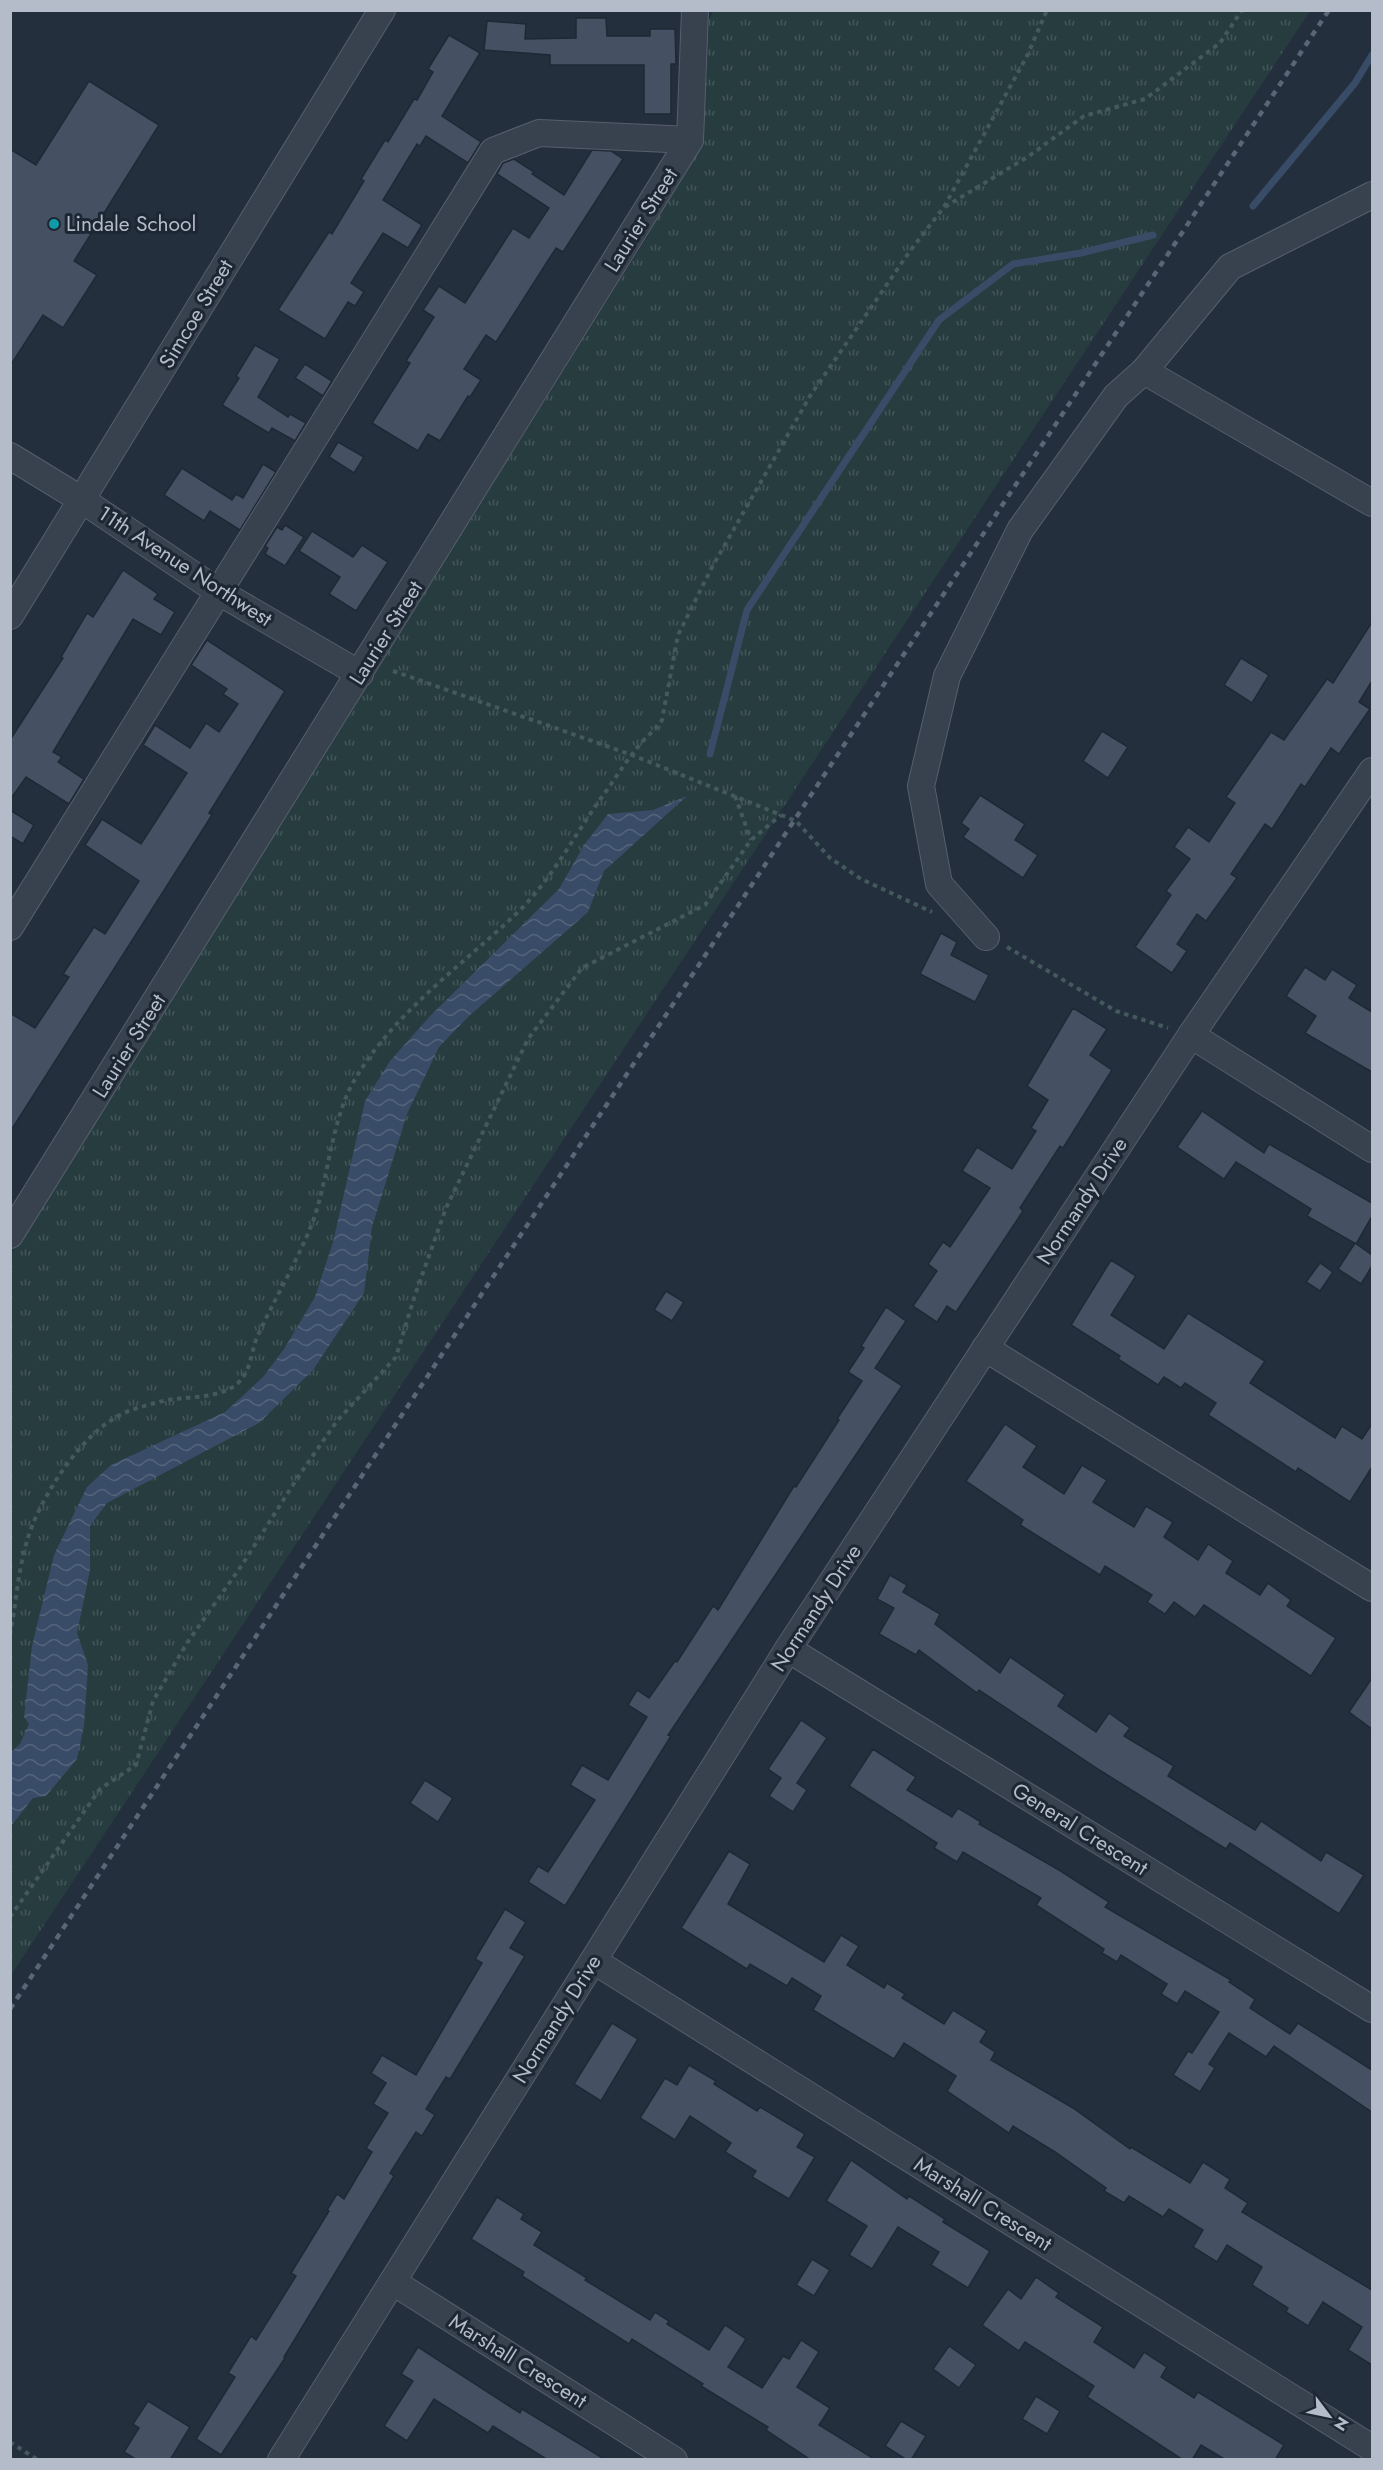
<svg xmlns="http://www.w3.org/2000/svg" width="1383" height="2470" viewBox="0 0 1383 2470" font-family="Jost,sans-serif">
	<defs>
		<pattern id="grass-tufts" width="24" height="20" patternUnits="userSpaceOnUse" patternTransform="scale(1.5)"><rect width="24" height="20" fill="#263c3f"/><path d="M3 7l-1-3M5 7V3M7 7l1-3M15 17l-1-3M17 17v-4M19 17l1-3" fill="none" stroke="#435659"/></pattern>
		<pattern id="water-waves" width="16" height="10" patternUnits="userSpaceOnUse" patternTransform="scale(1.5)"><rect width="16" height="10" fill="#394c67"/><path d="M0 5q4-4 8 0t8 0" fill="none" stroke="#53647b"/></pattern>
	</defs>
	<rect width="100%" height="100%" fill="#242f3e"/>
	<polygon fill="url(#grass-tufts)" points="714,11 1310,11 11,1975 11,1254 647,237 694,149 707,22"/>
	<polygon fill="url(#water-waves)" points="687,796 604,871 588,912 469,1016 439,1047 407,1114 372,1227 364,1293 313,1370 259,1423 107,1503 90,1526 90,1570 77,1633 88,1665 84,1726 77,1759 46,1796 33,1798 11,1826 11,1752 20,1744 29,1724 24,1717 32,1646 54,1555 87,1487 111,1465 225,1412 263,1377 284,1349 315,1297 333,1242 365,1101 390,1061 430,1016 559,889 584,845 608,814 653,810"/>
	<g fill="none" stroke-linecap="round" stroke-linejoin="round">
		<g stroke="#394c67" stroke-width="7">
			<polyline points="1253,206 1355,83 1372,55"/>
			<polyline points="710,754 747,610 939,320 1013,264 1081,253 1153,235"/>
		</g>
	</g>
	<g fill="#455162" stroke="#1f2835" stroke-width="1.5">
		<polygon points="576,18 606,18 607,36 650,36 650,29 675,29 676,64 671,64 671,114 644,114 644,65 550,65 550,55 484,50 487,21 526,24 525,39 576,38"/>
		<polygon points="449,35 480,53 442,116 481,142 468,163 426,136 420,146 417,144 383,200 422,225 408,248 383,233 351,283 364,292 355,306 348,302 325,339 278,310 329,232 332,234 364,181 361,179 385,140 388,142 414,99 417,100 433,72 428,69"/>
		<polygon points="89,81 159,125 74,261 97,275 63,328 43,315 10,366 10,149 36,165"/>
		<polygon points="592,150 611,151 623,159 563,252 556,248 496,342 486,335 464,369 481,380 470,397 468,396 440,441 428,434 418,451 372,423 410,363 406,361 434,317 423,310 439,286 465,303 513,228 529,238 549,208 497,174 503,163 514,159 534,172 532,174 564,195"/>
		<polygon points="255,345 280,359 258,397 288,417 290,414 306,423 295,441 272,428 269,433 222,405 239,378 236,376"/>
		<polygon points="305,364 332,381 323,396 295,378"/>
		<polygon points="338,442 364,457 354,473 329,457"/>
		<polygon points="263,464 276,472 240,530 210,511 204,521 164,495 182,468 232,500 236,494 243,498"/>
		<polygon points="285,525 304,537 285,566 265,554 268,548 265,546 277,527 282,530"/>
		<polygon points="312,531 353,557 362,545 388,562 356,611 329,594 340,577 299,551"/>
		<polygon points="123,570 158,594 154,599 175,612 161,635 133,619 53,752 62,757 58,762 84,779 69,804 26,777 10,800 10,740 63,658 61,657 87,613 93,617"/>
		<polygon points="1372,622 1372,681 1359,702 1370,709 1339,754 1331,748 1305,787 1301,784 1272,829 1265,824 1231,874 1237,878 1206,921 1197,914 1177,944 1187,951 1172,973 1135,947 1171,895 1166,891 1190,859 1174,847 1188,827 1209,842 1235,803 1226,797 1271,732 1284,740 1327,679 1333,683"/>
		<polygon points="207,640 285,691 209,813 212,815 191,848 10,1132 10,1013 35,1028 69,977 63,974 94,927 105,934 139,881 85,845 102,819 141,844 187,773 143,745 155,725 190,748 206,723 219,732 238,704 223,694 227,689 191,665"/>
		<polygon points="1241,658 1269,675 1252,703 1224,685"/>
		<polygon points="1102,731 1128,747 1108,778 1083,761"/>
		<polygon points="980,795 1025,824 1015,840 1038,855 1023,878 963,837 969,829 961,823"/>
		<polygon points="10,810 34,825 23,844 10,836"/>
		<polygon points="941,933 957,942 951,955 989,975 975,1002 920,974"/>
		<polygon points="1305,967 1325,980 1332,969 1357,985 1349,998 1372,1012 1372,1072 1305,1033 1316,1016 1286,996"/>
		<polygon points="1073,1008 1107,1029 1090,1055 1112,1070 1063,1148 1060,1146 1020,1208 1023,1211 956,1312 947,1306 937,1322 913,1306 937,1271 928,1264 943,1242 950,1247 990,1188 962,1171 977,1147 1012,1169 1036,1131 1031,1128 1048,1100 1027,1086"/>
		<polygon points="1202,1111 1264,1153 1269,1144 1372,1203 1372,1216 1356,1244 1307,1216 1311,1209 1236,1162 1224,1179 1177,1147"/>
		<polygon points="1355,1243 1372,1255 1372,1266 1361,1284 1338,1269"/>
		<polygon points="1111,1260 1136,1276 1111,1315 1164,1349 1188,1313 1265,1361 1250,1383 1335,1438 1342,1426 1362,1439 1372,1424 1372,1467 1350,1502 1298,1468 1296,1472 1208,1415 1216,1403 1185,1383 1181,1388 1164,1377 1158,1385 1118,1359 1120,1356 1071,1325"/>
		<polygon points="1320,1263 1333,1272 1320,1291 1306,1282"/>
		<polygon points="666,1291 684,1302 672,1321 654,1310"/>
		<polygon points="886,1307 906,1321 875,1368 902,1386 668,1735 671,1736 565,1906 528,1882 538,1866 548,1872 595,1800 570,1785 582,1765 608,1780 647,1717 628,1705 637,1690 649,1698 675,1661 677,1662 713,1606 718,1610 794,1486 796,1487 839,1420 837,1419 862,1381 848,1372 864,1348 861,1346"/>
		<polygon points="1005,1424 1037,1446 1023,1467 1064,1494 1082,1465 1107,1480 1093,1502 1134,1527 1146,1506 1173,1522 1164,1537 1198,1560 1208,1544 1233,1561 1226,1573 1260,1595 1268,1583 1291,1600 1287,1606 1336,1638 1311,1676 1204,1605 1195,1617 1174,1602 1165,1614 1147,1602 1152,1595 1105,1566 1100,1575 1020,1525 1023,1520 966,1481"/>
		<polygon points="890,1575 907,1585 903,1592 940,1614 935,1624 1000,1673 1010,1657 1065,1695 1058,1706 1096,1732 1109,1713 1130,1728 1124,1736 1174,1766 1168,1776 1255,1830 1261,1821 1321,1861 1326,1852 1364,1875 1339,1914 1230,1843 1226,1849 1101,1771 979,1690 977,1693 919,1650 916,1655 879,1634 894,1608 877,1599"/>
		<polygon points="1372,1678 1372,1729 1349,1712"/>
		<polygon points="801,1720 827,1738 797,1783 807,1790 793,1812 769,1796 781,1778 768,1769"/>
		<polygon points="873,1749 916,1777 907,1790 952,1817 958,1808 981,1822 979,1824 1059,1870 1109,1902 1105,1907 1231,1980 1229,1982 1255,1999 1250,2008 1290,2034 1298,2023 1372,2070 1372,2112 1274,2046 1266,2057 1229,2033 1209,2064 1215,2068 1200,2092 1173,2075 1188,2051 1192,2053 1219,2012 1185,1991 1177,2004 1161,1994 1167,1984 1121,1955 1117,1962 1102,1953 1104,1949 1036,1905 1041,1898 963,1852 957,1862 934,1848 937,1843 849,1786"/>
		<polygon points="425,1780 453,1798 438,1822 410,1803"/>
		<polygon points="729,1851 750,1864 728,1904 824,1962 841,1935 859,1946 847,1965 884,1988 887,1983 905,1994 902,1998 944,2024 953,2010 987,2031 980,2042 995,2052 991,2060 1073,2108 1130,2149 1131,2147 1190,2183 1203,2162 1230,2179 1225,2188 1248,2203 1242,2212 1372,2290 1372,2365 1348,2350 1362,2327 1323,2302 1308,2326 1286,2312 1288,2308 1252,2285 1262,2267 1227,2245 1217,2262 1193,2247 1203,2230 1169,2209 1163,2217 1129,2196 1124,2203 1104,2191 1106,2188 1055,2152 1013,2126 1009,2133 947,2091 956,2076 904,2043 894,2059 813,2010 821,1996 792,1978 787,1986 750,1964 747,1969 681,1928"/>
		<polygon points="505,1909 526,1922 510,1948 525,1956 450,2079 446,2077 426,2109 435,2115 422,2136 416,2132 390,2173 394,2176 284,2357 285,2358 221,2455 196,2439 235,2377 228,2373 251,2336 256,2340 296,2276 291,2273 329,2211 327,2210 337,2194 344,2199 372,2152 366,2148 388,2113 373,2104 386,2083 371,2073 382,2055 416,2075 482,1963 475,1959"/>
		<polygon points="612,2023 638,2039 601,2101 574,2084"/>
		<polygon points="689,2065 716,2081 714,2084 757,2111 760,2107 805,2134 797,2147 815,2157 789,2199 752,2177 756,2171 725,2152 731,2143 690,2116 675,2140 640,2118 665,2078 677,2085"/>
		<polygon points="851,2160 907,2199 909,2196 945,2219 943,2222 990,2251 968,2288 931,2265 939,2252 898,2227 872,2269 849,2255 867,2226 826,2201"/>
		<polygon points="497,2197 524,2214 521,2219 542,2232 534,2245 587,2278 585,2280 650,2320 655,2312 669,2321 667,2324 709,2350 725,2325 746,2339 728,2367 762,2388 783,2356 789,2359 801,2340 819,2352 797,2387 830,2408 819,2425 876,2460 811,2460 766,2430 768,2427 701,2386 703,2384 632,2339 629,2344 522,2276 524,2272 471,2239"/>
		<polygon points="812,2259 830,2270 814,2296 796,2285"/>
		<polygon points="1036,2277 1059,2293 1056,2297 1103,2327 1094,2342 1134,2368 1144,2352 1167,2367 1161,2377 1194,2398 1198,2392 1284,2445 1275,2460 1226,2460 1201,2445 1192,2460 1183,2460 1087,2397 1094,2386 1025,2342 1019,2351 982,2325 1008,2289 1021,2299"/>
		<polygon points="949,2346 976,2365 959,2388 933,2369"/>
		<polygon points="418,2347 520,2413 522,2409 606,2460 548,2460 493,2426 488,2433 434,2399 407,2441 384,2426 413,2381 401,2374"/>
		<polygon points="1036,2396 1060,2411 1047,2434 1022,2419"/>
		<polygon points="148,2401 190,2427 170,2460 137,2460 124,2452 139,2428 133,2424"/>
		<polygon points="901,2421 926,2436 911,2460 907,2460 885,2446"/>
	</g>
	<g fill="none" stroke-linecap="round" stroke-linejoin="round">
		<defs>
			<g id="minor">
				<polyline points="1144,371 1372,503"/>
				<polyline points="10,456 82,500 219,592 360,674"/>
				<polyline points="10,616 382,10"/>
				<polyline points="10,927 493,151 539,133 690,140"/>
				<polyline points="986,937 939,884 921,786 947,676 1020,530 1116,396 1144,371 1230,267 1372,195"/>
				<polyline points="1191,1035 1372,1149"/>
				<polyline points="10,1235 690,140 695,10"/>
				<polyline points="985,1348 1372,1588"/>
				<polyline points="788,1649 1372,2009"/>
				<polyline points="594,1961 1372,2448"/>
				<polyline points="393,2282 674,2460"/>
				<polyline points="281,2460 788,1649 1191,1035 1372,771"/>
			</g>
		</defs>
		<use href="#minor" stroke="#565f6c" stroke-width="28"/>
		<g stroke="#44595c" stroke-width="4" stroke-dasharray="4.5 4.5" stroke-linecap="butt">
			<polyline points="945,207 1029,156 1084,116 1145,99 1220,43 1242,10"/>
			<polyline points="393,671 632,755 796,821 830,858 861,879 932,912"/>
			<polyline points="735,796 751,840"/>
			<polyline points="1007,947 1116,1011 1168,1028"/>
			<path d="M 10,1635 C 16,1604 18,1571 27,1541 C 38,1502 75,1444 110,1421 C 124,1411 143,1406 159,1402 C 183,1395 220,1401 239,1382 C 253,1367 250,1351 259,1333 C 276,1296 298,1260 313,1221 C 329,1177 331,1120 355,1079 C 394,1013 461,966 516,914 C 554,878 576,831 607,790 C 618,774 629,757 642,742 C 649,734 657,729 662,720 L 678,635 L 711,569 L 810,396 L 910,251 L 944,207 L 1027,56 L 1047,10"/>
			<polyline points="10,1917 100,1789 136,1765 153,1701 187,1643 242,1565 298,1477 337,1421 396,1357 415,1295 446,1208 528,1039 582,968 705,905 751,840 781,815"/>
			<polyline points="10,2442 38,2460"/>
		</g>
		<use href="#minor" stroke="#38414e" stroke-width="26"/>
		<polyline stroke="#5a6575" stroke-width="4.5" stroke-dasharray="6 6" stroke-linecap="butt" points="10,2009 1329,10"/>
	</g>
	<circle fill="#0f9aa8" stroke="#1d2633" stroke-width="2" cx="54" cy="224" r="6"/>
	<g text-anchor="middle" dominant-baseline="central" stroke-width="6" stroke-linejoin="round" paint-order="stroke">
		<g font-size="21" fill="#b4bcc9" stroke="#1d2633">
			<text transform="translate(641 220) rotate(-58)">Laurier Street</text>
			<text transform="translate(196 314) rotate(-59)">Simcoe Street</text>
			<text transform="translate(185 566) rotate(33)">11th Avenue Northwest</text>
			<text transform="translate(386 633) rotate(-58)">Laurier Street</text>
			<text transform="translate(129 1046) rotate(-58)">Laurier Street</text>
			<text transform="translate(1082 1201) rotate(-57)">Normandy Drive</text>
			<text transform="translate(816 1608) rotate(-57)">Normandy Drive</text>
			<text transform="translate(1080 1829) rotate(32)">General Crescent</text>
			<text transform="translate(557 2019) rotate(-58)">Normandy Drive</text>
			<text transform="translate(983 2204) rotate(32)">Marshall Crescent</text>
			<text transform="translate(518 2361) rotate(32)">Marshall Crescent</text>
		</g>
		<g font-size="21" fill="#b4bcc9" stroke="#1d2633" text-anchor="start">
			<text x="66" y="224">Lindale School</text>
		</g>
	</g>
	<rect width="1383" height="2470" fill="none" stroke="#b4bcc9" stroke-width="24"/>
	<g transform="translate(1329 2416) rotate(122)" stroke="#1d2633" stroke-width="4.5" paint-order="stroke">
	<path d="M0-4.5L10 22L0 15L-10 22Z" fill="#b4bcc9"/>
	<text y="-9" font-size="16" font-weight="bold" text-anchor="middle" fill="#b4bcc9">N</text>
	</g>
</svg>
